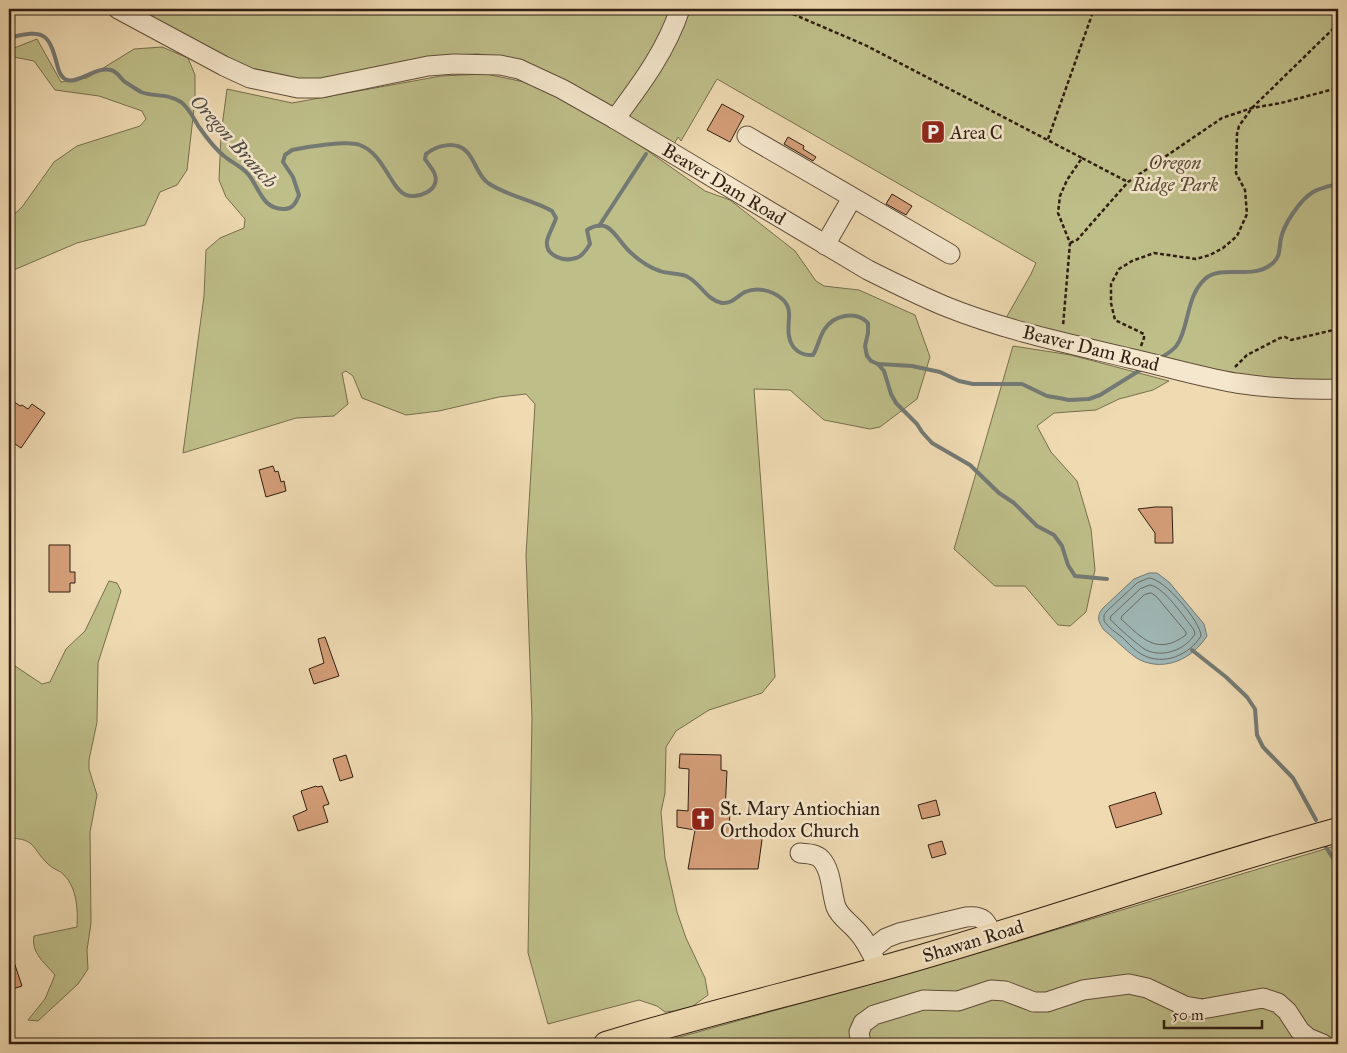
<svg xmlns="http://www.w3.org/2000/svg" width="1347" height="1053" viewBox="0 0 1347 1053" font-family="'IM FELL Great Primer',serif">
	<rect width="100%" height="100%" fill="#efdab2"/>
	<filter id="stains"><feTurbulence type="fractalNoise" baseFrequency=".004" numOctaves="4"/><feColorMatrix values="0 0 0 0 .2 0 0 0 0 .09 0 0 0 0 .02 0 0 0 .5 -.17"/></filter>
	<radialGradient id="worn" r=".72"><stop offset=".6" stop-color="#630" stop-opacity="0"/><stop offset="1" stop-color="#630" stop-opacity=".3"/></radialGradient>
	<g fill="#bebe89" stroke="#776e4e">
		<polygon points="133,9 1338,9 1338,383 1238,377 1064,335 1006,318 1031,274 1036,263 717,79 681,141 678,137 673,146 502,57 478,54 454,55 319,80 298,81 255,71 227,59"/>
		<polygon points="37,39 61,82 87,78 134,49 162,47 188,58 195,75 195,100 187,170 177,185 160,192 145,225 77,243 9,272 9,219 22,207 54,162 77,146 140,126 146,119 142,111 99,96 55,90 34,61 9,56 9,50"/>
		<polygon points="486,74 534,84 625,135 705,191 730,200 795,251 816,281 824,286 859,290 915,315 930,357 917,399 880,427 870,429 824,420 790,390 754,389 775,677 762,693 709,710 676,731 666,747 665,793 661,812 665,858 677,912 686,938 705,978 708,995 693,1006 674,1011 665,1012 657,1006 639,1000 548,1024 528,953 532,718 526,555 535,404 526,394 499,397 439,411 406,415 362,398 353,376 346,371 342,373 348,404 334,416 296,418 183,453 204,296 206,250 220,238 244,228 245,219 226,197 219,180 221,134 227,89 292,103 441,76"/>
		<polygon points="1013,346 1071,355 1169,381 1153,390 1119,399 1096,410 1054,413 1037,426 1051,452 1077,481 1091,529 1095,570 1086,612 1070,626 1058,625 1025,586 995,586 954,549"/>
		<path d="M 109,581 L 117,583 L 121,591 L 98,663 L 97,722 L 89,760 L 89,769 L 97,795 L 90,832 L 91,923 L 87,950 L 88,969 L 78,984 L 38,1021 L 28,1020 L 45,999 L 55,975 C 44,962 31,953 34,936 L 77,927 C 78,910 77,888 64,875 C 60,870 52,869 48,864 C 31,848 37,839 9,838 L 9,662 L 42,684 L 50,682 L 66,649 L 85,631 Z"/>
		<polygon points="1338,845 1338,1044 655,1044 962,958"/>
	</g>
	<path fill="#9fb8b7" stroke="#737a75" d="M 1149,573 L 1157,573 L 1169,582 L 1204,624 L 1207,636 C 1193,658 1166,672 1140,660 C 1130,655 1114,638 1104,630 C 1098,622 1096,616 1103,608 L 1134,579 Z"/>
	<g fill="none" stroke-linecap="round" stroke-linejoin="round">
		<g stroke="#686b64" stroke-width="1">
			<path d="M 1149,578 C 1164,578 1201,622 1201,636 C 1189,655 1164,666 1143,655 C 1135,651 1128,643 1122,637 C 1115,632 1109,628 1104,621 L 1104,615 L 1107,611 L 1137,583 Z"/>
			<path d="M 1150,585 C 1163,586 1185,618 1194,630 L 1195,634 C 1185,650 1163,658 1146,650 C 1139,646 1116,626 1110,619 L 1111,616 L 1140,589 Z"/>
			<path d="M 1151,593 L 1156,596 L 1186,632 L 1186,635 C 1157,656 1143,639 1121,619 L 1122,616 L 1144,595 Z"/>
		</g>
		<g stroke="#737a75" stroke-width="4">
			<path d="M 9,38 C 44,29 49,32 58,68 C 59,72 62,78 67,80 C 78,84 96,66 111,70 C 118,72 120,78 125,82 C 130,85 136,89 141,92 C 154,97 167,93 181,102 C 189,108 194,119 199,127 C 206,137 214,148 224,156 C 231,162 241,166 248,174 C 259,187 262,209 283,209 C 292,210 296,203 299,195 L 293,177 L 283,162 L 285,155 L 292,150 C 306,147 348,140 360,145 C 384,154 390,188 406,195 C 417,199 440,191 435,175 C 434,170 428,164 425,159 L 426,154 C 437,145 455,141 466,151 C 475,159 477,175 488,183 C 507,196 533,200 552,211 L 556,218 C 554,225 548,235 547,241 C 545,256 564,262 576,258 C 582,257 587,249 590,244 L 587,230 C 609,216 615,237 628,250 C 636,258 648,267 660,271 C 668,274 678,273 686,276 C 700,282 706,300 722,303 C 732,304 737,296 745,292 C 757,287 771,290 781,298 C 795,309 786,322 789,336 C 791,349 801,356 813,355 C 818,347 819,338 824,330 C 833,315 856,310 868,323 L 868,333 L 865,346 L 867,356 L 871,361 L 878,364 L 912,366 L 940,372 L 959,381 L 973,384 L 1022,384 L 1047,396 L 1059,398 L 1069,400 L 1089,399 L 1100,395 L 1142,369"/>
			<polyline points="599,226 646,154"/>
			<path d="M 1159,359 C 1165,355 1173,351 1177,345 C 1189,328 1186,296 1205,279 C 1221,264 1253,281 1273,263 C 1281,256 1279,247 1281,238 C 1284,224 1300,200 1313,192 C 1320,188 1330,186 1338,184"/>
			<polyline points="878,364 884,371 891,394 896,403 917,424 922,432 932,443 970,465 999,493 1014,503 1037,526 1054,535 1062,546 1068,565 1075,576 1107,579"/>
			<polyline points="1192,650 1226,677 1247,697 1255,709 1257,735 1263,747 1293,778 1316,820"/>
			<polyline points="1324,844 1334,860 1338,863"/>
		</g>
	</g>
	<g fill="#d49e78" stroke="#301e12">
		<polygon points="722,104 744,116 730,142 707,130"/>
		<polygon points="788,137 804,146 803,149 816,157 813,161 784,144"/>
		<polygon points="892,194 912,206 906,215 886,204"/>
		<polygon points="9,398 20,406 22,405 28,409 32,404 45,413 21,448 9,440"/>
		<polygon points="273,466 275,472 278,471 281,482 284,481 286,491 266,497 259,470"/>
		<polygon points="1155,507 1172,507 1173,543 1155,543 1155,533 1138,509"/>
		<polygon points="49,545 70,545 70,572 75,572 75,583 70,583 70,592 49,592"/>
		<polygon points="325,637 339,676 314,684 309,669 324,663 318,639"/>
		<polygon points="680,754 721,755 721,770 727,771 725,811 730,811 729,829 763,832 758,869 688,869 695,830 677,827 677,810 688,811 689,769 679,768"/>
		<polygon points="346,755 353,777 340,781 333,759"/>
		<polygon points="316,786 317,787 322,786 329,804 323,806 328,822 298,831 293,816 307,810 301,791"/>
		<polygon points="1155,792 1162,814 1116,828 1109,806"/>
		<polygon points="936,800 940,815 922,819 918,805"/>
		<polygon points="942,841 946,854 932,858 928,845"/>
		<polygon points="9,953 11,953 22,986 9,990"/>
	</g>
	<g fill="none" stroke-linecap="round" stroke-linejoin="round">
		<defs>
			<g id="minor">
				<path d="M 118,9 L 224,66 L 250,78 L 298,88 L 321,88 L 428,66 L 454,64 L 500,65 L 519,69 L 562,89 L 615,119 L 868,270 C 894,283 920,296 947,307 C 1007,331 1071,344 1133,359 C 1167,367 1201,377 1236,383 C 1270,388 1304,390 1338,389"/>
				<path d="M 615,119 C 641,84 666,51 680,9"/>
				<polyline points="747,136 950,254"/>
				<polyline points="825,245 852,198"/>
				<path d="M 800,853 C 808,854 815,853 821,859 C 832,871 831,892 836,907 C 840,917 849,922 856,930 C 867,941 873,956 879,969"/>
				<path d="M 871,950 L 886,938 L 899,933 L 966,917 C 983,915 987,921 992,936"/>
				<polyline points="861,1044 859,1032 863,1023 874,1015 923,1000 958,1001 991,990 1005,991 1034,1002 1047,1002 1083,990 1129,984 1147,988 1185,1006 1202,1009 1263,998 1278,1003 1287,1011 1300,1031 1308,1038 1323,1044"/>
			</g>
			<path id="major" d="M 606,1044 C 715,1010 826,986 935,953 C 1070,913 1203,867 1338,830"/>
		</defs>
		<use href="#minor" stroke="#604d3a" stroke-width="21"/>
		<use href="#major" stroke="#301e12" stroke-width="26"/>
		<g stroke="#301e12" stroke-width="2.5" stroke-dasharray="4 2.5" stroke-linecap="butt">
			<polyline points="781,9 865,45 1082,158 1067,180 1060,196 1058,213 1070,243 1063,326"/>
			<polyline points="1048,139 1094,9"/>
			<polyline points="1082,158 1128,182"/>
			<polyline points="1070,243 1077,240 1128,182 1222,118 1252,108 1281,103 1338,88"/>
			<polyline points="1141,346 1144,338 1144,334 1115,320 1111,303 1111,284 1119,269 1132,261 1154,253 1196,259 1210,255 1223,248 1237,236 1247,214 1245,190 1236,173 1237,134 1239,126 1252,108 1338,24"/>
			<polyline points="1235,367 1247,355 1280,338 1285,337 1291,340 1338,329"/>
		</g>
		<use href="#minor" stroke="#f5e7cd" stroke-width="19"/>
		<use href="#major" stroke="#efdab2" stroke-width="24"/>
	</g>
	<defs>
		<symbol id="parking-square" viewBox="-11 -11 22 22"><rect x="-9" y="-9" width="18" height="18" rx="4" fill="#8f2418" stroke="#f5e7cd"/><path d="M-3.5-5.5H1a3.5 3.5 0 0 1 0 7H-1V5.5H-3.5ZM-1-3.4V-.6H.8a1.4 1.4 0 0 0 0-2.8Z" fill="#fff"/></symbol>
		<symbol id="church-square" viewBox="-11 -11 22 22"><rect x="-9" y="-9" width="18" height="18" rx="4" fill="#8f2418" stroke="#f5e7cd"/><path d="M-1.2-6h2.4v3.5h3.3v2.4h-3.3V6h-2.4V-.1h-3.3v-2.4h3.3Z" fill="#fff"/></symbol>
	</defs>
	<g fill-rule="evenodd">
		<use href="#parking-square" x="919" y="118" width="28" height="28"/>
		<use href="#church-square" x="689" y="805" width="28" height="28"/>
	</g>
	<g text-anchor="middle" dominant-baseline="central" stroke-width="5" stroke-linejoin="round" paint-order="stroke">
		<g font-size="19" fill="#301e12" stroke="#f5e7cd" text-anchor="start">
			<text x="950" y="132">Area C</text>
			<text x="720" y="808">St. Mary Antiochian<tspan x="720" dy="22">Orthodox Church</tspan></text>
		</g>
		<g font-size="19" font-style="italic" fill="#5b4e36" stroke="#f5e7cd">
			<text x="1175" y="162">Oregon<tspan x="1175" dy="22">Ridge Park</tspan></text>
		</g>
		<g font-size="19" fill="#301e12" stroke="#f5e7cd">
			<text transform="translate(724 184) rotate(31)">Beaver Dam Road</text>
			<text transform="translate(1091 348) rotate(14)">Beaver Dam Road</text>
			<text transform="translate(973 941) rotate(-17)">Shawan Road</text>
		</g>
		<g font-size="20" font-style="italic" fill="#514c44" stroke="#f5e7cd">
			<text transform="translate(234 141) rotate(48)">Oregon Branch</text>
		</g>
	</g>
	<rect width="1347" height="1053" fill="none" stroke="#efdab2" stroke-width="30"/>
	<rect x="10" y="10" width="1327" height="1033" fill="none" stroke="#301e12" stroke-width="2.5"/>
	<rect x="15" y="15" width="1317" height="1023" fill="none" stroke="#301e12"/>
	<path d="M1164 1020v8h98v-8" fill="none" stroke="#301e12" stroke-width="2.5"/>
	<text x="1172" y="1020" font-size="15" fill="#301e12" stroke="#f5e7cd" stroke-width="4" paint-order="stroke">50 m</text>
	<rect width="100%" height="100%" filter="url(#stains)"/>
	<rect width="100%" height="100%" fill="url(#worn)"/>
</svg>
